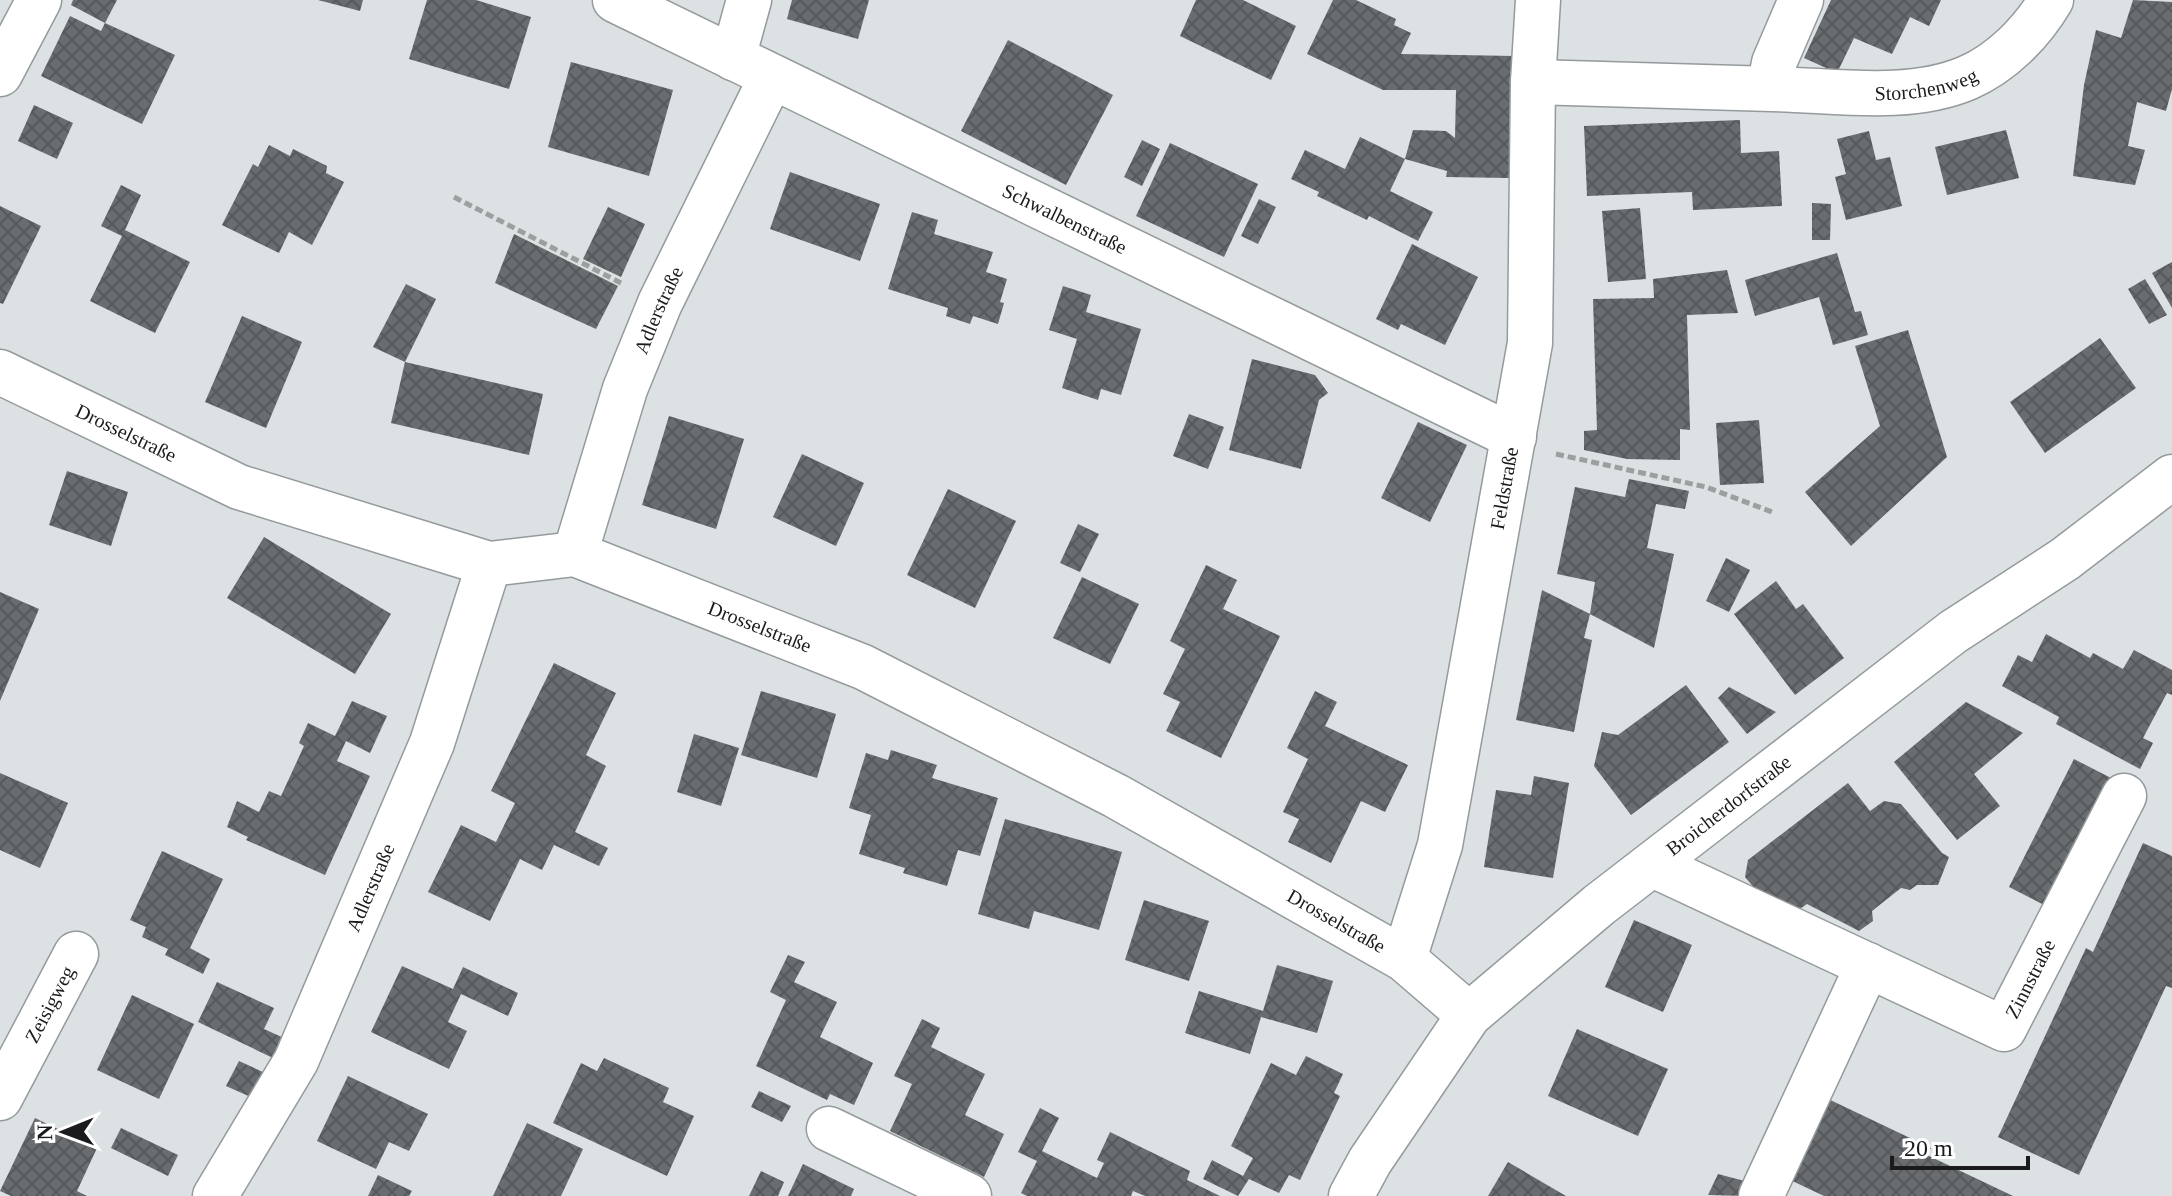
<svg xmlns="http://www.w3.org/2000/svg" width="2172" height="1196" viewBox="0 0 2172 1196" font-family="'Times New Roman',serif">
	<defs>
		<pattern id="building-cross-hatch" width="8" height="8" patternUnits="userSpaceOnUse" patternTransform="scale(2)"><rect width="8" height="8" fill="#696d70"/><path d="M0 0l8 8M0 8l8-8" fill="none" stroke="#56595b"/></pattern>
	</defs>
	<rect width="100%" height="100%" fill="#dce1e3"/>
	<g fill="url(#building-cross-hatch)">
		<polygon points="73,0 117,0 105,23 71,5"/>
		<polygon points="318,0 363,0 360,11"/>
		<polygon points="427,0 476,0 531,17 509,89 409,59"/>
		<polygon points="792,0 869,0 858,39 787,19"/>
		<polygon points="1196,0 1243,0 1296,26 1271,80 1180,36"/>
		<polygon points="1333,0 1356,0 1396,19 1394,25 1411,33 1401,54 1515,56 1514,139 1509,139 1509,178 1446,177 1447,171 1405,159 1413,130 1446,131 1455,138 1456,90 1383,90 1307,54"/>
		<polygon points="1831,0 1941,0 1929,26 1910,17 1892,54 1854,38 1837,73 1804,58"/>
		<polygon points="2133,0 2172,2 2172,89 2166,111 2137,102 2128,146 2145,150 2135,185 2073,176 2084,85 2096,30 2121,38"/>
		<polygon points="70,16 101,31 105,23 175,55 142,124 41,76"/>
		<polygon points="1008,40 1113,95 1066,185 961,131"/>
		<polygon points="571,62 673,90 649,176 548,147"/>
		<polygon points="34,105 73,123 57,159 18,141"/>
		<polygon points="1740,120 1741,153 1779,151 1782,206 1693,210 1692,192 1587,196 1584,126"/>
		<polygon points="2006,130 2019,178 1947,195 1935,147"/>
		<polygon points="1869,131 1876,160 1890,157 1902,206 1846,220 1835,177 1846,174 1837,139"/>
		<polygon points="1360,137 1405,159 1390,191 1433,212 1418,241 1369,216 1367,220 1317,196 1319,192 1291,179 1305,150 1345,169"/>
		<polygon points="1142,140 1160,149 1142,186 1124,177"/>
		<polygon points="1170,143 1258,184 1224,257 1136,216"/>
		<polygon points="269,145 290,156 293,149 327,166 326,173 344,182 312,245 289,232 279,253 222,225 253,164 258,167"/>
		<polygon points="790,172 880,204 860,261 770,229"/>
		<polygon points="121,185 141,195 125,230 190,262 155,333 90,301 122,236 101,226"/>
		<polygon points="1259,199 1276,207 1258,244 1241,236"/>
		<polygon points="1812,203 1831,204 1830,240 1812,240"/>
		<polygon points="0,206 41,226 3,304 0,303"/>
		<polygon points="608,207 645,224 621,277 583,259"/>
		<polygon points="1640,208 1646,279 1608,282 1602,211"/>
		<polygon points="912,212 938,220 934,234 993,252 986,272 1007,279 1000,302 1004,303 998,324 973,316 970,324 946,316 948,308 888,289"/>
		<polygon points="514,234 618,286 596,329 495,283"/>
		<polygon points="1412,244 1478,277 1445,345 1401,324 1398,330 1376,319"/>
		<polygon points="1837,253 1855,312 1861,311 1868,335 1833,345 1819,297 1755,316 1745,280"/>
		<polygon points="2172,262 2172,308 2152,273"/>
		<polygon points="1727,270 1738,313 1687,315 1690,430 1680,429 1680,460 1627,459 1584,450 1584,431 1597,430 1593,299 1654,298 1653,279"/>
		<polygon points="2145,279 2167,315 2149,324 2128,289"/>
		<polygon points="406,284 436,299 405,362 543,394 529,455 391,423 405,362 373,347"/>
		<polygon points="1063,286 1091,295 1086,312 1141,329 1121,395 1101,389 1098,400 1062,388 1077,339 1049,330"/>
		<polygon points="242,316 302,342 266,428 205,402"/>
		<polygon points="1908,330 1947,457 1851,546 1805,492 1880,426 1855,346"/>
		<polygon points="2100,338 2136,388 2045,453 2010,402"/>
		<polygon points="1252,359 1315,375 1328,393 1319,400 1301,469 1229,450"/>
		<polygon points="1189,414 1224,427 1208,469 1173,456"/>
		<polygon points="669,416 744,439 716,529 642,505"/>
		<polygon points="1759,420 1764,483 1720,485 1716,423"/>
		<polygon points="1418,422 1467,445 1430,522 1381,498"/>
		<polygon points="802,454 864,483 836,546 773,517"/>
		<polygon points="67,471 128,492 111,546 49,525"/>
		<polygon points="1629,479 1689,491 1685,509 1656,504 1647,548 1674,554 1654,648 1590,614 1584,638 1592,640 1574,732 1516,720 1542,590 1590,614 1595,582 1557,574 1575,487 1625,497"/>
		<polygon points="948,489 1016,521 975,608 907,575"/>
		<polygon points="1078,524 1099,534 1080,572 1060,563"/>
		<polygon points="264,537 391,614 355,674 227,598"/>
		<polygon points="1726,558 1750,570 1729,612 1706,601"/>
		<polygon points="1206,565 1237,580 1223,609 1280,636 1221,758 1166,731 1180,702 1163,694 1185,649 1170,641"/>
		<polygon points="1082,577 1139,604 1110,664 1053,638"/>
		<polygon points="1776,581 1796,609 1803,604 1844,658 1795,695 1734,614"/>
		<polygon points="0,592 39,609 0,701"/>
		<polygon points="2046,634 2090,658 2093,653 2123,669 2134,650 2172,670 2172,695 2167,693 2143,738 2153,743 2140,769 2056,724 2059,717 2002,686 2018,655 2032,662"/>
		<polygon points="554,663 616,693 586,755 606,766 575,832 608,848 599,866 554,845 542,870 520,859 490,921 428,892 461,825 496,842 515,803 491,791"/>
		<polygon points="1686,685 1729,742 1631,815 1594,766 1602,732 1618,735"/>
		<polygon points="1729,687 1776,712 1747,734 1718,698"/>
		<polygon points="761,691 836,714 817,778 741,755"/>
		<polygon points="1315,691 1337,702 1325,726 1408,765 1385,812 1361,801 1331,863 1288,842 1299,819 1283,812 1308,759 1287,748"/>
		<polygon points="352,701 387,716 370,753 346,741 337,761 370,776 325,875 246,840 248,837 227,827 237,801 259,812 269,791 281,796 304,746 299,743 308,723 335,736"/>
		<polygon points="1966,702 2023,733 1974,774 2000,806 1957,840 1894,762"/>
		<polygon points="694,734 739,748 721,806 677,792"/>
		<polygon points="891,750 937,765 932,778 998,798 980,856 958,850 947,886 903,873 905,868 859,854 871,815 849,808 866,753 888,760"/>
		<polygon points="2074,759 2111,778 2046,906 2009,887"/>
		<polygon points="0,773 68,803 40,868 0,850"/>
		<polygon points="1534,776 1569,783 1553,878 1484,867 1496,790 1531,795"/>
		<polygon points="1848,783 1870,811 1884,801 1901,804 1942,853 1949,857 1938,885 1917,885 1910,890 1901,888 1872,911 1873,921 1859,931 1807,904 1797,911 1756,890 1745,877 1748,860"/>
		<polygon points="1005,819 1122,852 1099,930 1034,911 1029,929 978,914"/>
		<polygon points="2143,843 2172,856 2172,988 2166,986 2079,1175 1998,1137 2086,948 2093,952"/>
		<polygon points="162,851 223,879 190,948 210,959 203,974 165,955 168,949 142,937 146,927 130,920"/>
		<polygon points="1144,900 1209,921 1189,981 1125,960"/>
		<polygon points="1634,920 1692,945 1663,1012 1605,987"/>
		<polygon points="788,955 805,962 794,982 837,1002 820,1037 873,1063 854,1105 830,1094 827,1100 756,1066 786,1000 770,992"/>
		<polygon points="1277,965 1333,981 1317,1033 1261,1017 1250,1054 1185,1033 1199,991 1263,1011"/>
		<polygon points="402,966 453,989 463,967 518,993 508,1016 461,994 448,1022 467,1031 449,1069 371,1032"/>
		<polygon points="217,982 274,1008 264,1029 284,1038 273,1058 198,1022"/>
		<polygon points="132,995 194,1024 159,1099 97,1070"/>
		<polygon points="922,1019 940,1028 931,1047 985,1074 965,1115 1004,1134 984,1177 890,1131 912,1084 894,1076"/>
		<polygon points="1577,1029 1668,1069 1638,1136 1548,1096"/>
		<polygon points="1306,1056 1343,1074 1334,1093 1340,1096 1300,1180 1289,1175 1279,1193 1249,1179 1238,1196 1203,1179 1212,1160 1243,1176 1253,1158 1231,1146 1271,1063 1296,1075"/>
		<polygon points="604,1058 669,1088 663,1102 694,1116 667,1176 553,1123 581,1063 597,1071"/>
		<polygon points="239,1061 265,1073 253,1098 226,1086"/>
		<polygon points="348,1076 428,1114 409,1151 389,1142 376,1169 317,1141"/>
		<polygon points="759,1091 791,1106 782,1122 751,1107"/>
		<polygon points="1824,1097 1931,1148 1927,1155 2013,1196 1824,1196 1786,1178"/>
		<polygon points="1040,1108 1059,1118 1042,1151 1097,1178 1104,1163 1097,1160 1110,1132 1190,1171 1187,1180 1220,1196 1145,1196 1133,1191 1131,1196 1027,1196 1021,1193 1037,1161 1018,1152"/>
		<polygon points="35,1118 97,1148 77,1191 87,1196 11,1196 0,1191"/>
		<polygon points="527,1123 583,1149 561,1196 493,1196"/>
		<polygon points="121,1128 178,1155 168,1176 111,1148"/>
		<polygon points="1508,1162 1566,1196 1488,1196"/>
		<polygon points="803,1164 854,1189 851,1196 788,1196"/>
		<polygon points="761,1171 784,1182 778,1196 749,1196"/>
		<polygon points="1718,1174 1752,1183 1746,1196 1708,1195"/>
		<polygon points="378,1175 412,1191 409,1196 368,1196"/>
	</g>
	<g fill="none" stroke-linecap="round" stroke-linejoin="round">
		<defs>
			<g id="minor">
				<path id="s1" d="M 615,0 L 1514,437"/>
				<polyline points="733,58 749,0"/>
				<polyline points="0,74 39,0"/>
				<path id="s2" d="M 1533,82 C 1613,84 1693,86 1772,89 C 1834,90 1908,103 1967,78 C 2002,63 2032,32 2051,0"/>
				<polyline points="1769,88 1774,63 1801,0"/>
				<path id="s3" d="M 0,372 L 239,487 L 489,564 L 575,554 L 863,667 L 1116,796 L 1404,959 L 1469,1015"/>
				<path id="s4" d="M 575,554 L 625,389 L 660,303 L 771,78"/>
				<path id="s5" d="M 1653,865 L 2004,1029 L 2124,796"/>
				<path id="s6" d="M 1404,959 L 1440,845 L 1530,343 L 1533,82 L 1538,0"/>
				<path id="s7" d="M 0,1098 L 76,954"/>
				<polyline points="829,1129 969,1196"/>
				<path id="s8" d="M 215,1196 L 296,1061 L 432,743 L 489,564"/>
				<path id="s9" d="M 1351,1196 L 1370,1161 L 1469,1015 L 1599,905 L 1953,632 L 2065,559 L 2172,477"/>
				<polyline points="1761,1196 1868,965"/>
			</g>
		</defs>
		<use href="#minor" stroke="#959a9c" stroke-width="47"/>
		<g stroke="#9b9fa0" stroke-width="5" stroke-dasharray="8 4" stroke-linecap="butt">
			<polyline points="454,197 621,283"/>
			<polyline points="1556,454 1706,487 1772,512"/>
		</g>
		<use href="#minor" stroke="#fff" stroke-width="44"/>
	</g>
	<g text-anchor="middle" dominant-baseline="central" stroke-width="7" stroke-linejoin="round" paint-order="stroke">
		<g font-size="20" fill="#191b1c" stroke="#fff">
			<text stroke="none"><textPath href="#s2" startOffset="394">Storchenweg</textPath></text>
			<text stroke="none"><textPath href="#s1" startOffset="500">Schwalbenstraße</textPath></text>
			<text stroke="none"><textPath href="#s4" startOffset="258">Adlerstraße</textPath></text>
			<text stroke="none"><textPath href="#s3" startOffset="140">Drosselstraße</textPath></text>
			<text stroke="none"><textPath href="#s6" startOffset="482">Feldstraße</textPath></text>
			<text stroke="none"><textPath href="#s3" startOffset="812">Drosselstraße</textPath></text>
			<text stroke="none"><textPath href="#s9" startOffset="550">Broicherdorfstraße</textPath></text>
			<text stroke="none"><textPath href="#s8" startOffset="346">Adlerstraße</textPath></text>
			<text stroke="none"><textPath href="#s3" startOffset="1460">Drosselstraße</textPath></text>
			<text stroke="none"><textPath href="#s5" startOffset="444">Zinnstraße</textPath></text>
			<text stroke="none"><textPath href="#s7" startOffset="106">Zeisigweg</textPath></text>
		</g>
	</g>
	<g transform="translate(64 1132) rotate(269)" stroke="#ffffff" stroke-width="6" paint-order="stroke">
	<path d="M0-6L14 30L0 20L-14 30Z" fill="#191b1c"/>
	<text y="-12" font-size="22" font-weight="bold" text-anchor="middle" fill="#191b1c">N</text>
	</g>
	<path d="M1892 1156v12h136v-12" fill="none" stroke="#191b1c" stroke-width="4"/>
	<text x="1904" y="1156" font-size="24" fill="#191b1c" stroke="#ffffff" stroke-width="6" paint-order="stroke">20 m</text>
</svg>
